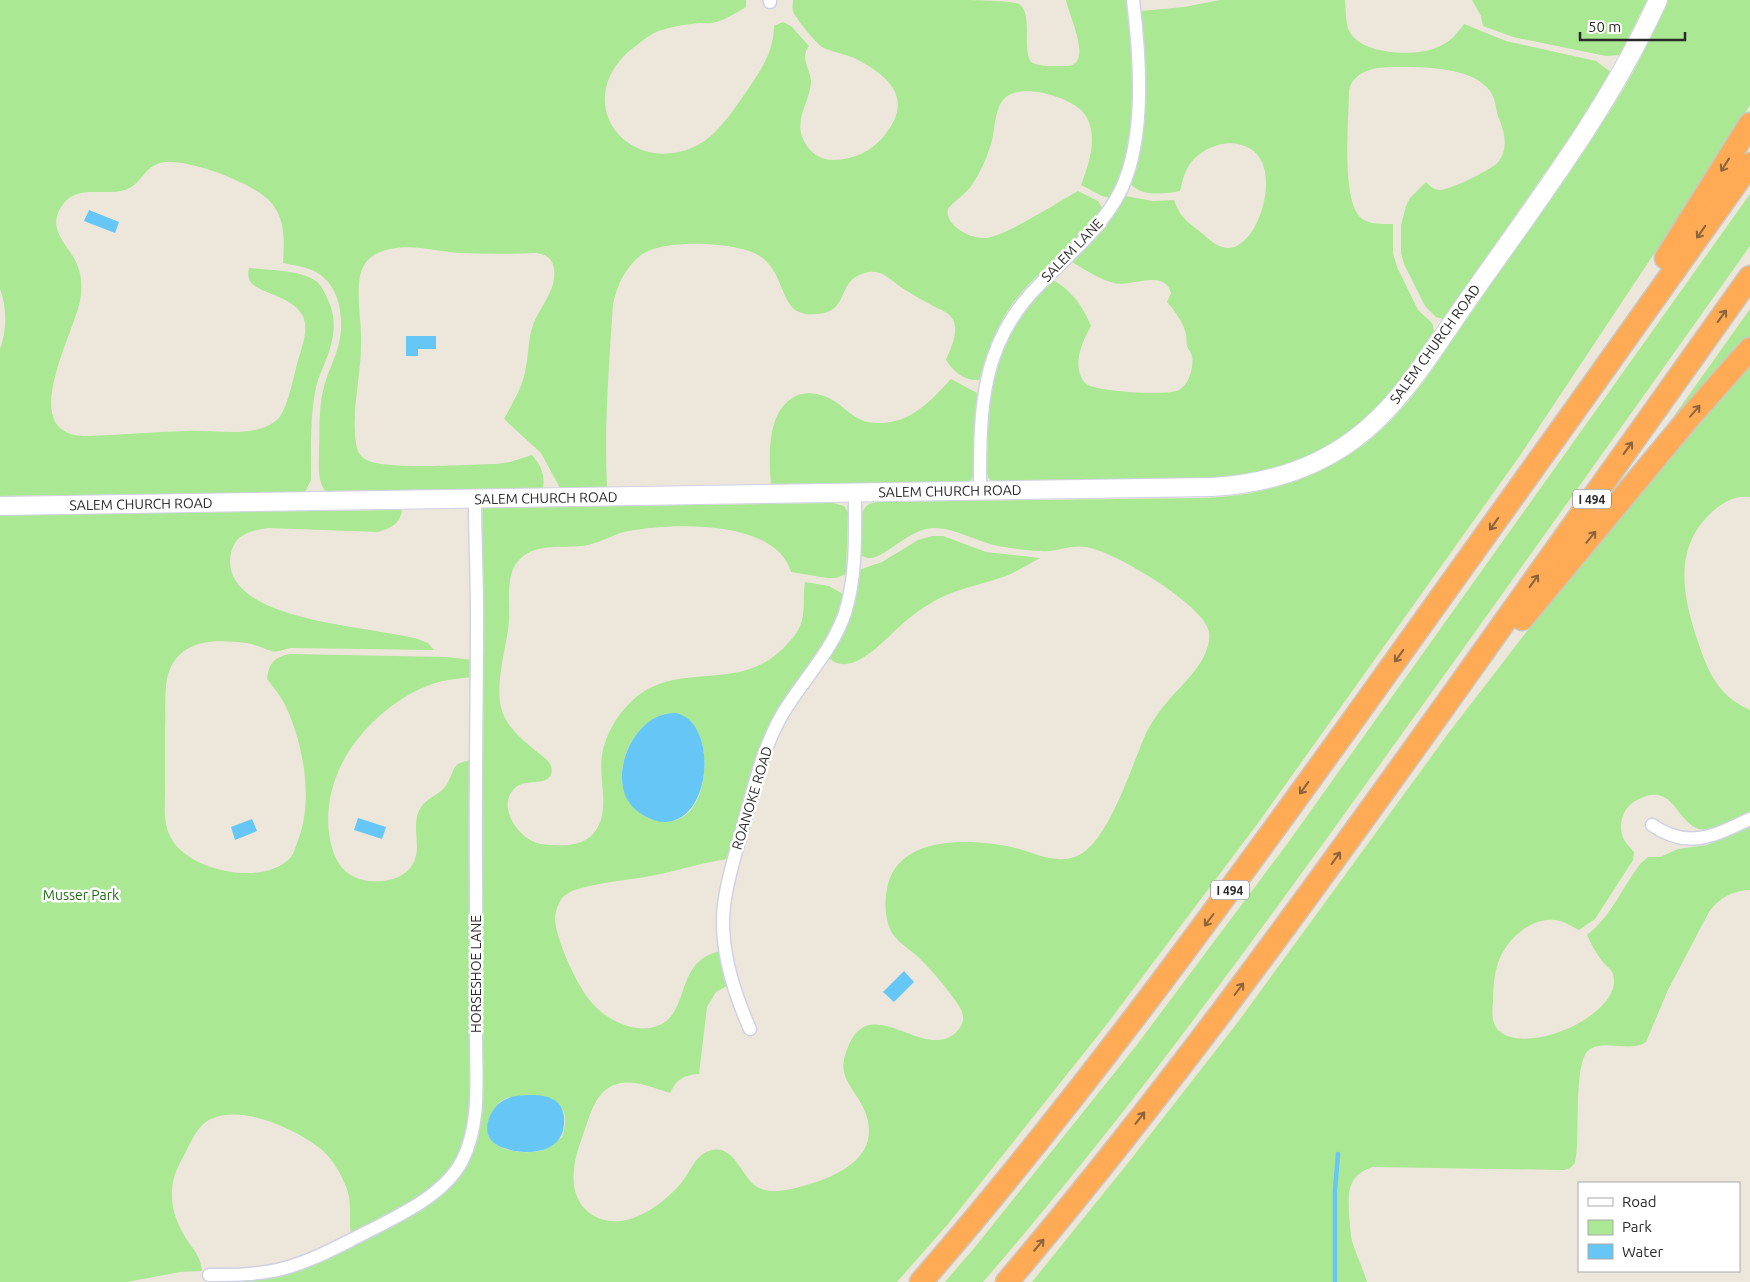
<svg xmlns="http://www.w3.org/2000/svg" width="1750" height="1282" viewBox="0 0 1750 1282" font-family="Ubuntu,sans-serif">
	<rect width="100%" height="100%" fill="#ede7db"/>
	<g fill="#aae893" fill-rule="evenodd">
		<path d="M 0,0 L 746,0 L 746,7 C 740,11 724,20 716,22 C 711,24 705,23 701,23 C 686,24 669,27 656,32 C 646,37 637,45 628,52 C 570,106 631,179 698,145 C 718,134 732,112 744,95 C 759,73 774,53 774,26 L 783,22 L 791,26 L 809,46 C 799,59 811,69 811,82 C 810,102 793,120 804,141 C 810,153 820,160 834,160 C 853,160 872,151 884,136 C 915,99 889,75 854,58 C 845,54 828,51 822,47 C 816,43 795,18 793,11 C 792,8 793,3 793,0 C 846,0 898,0 951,0 C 965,0 1009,0 1019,4 C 1033,13 1022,47 1031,62 C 1041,67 1052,66 1063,66 C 1066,66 1071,66 1074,64 C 1089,54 1068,13 1066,0 L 1127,0 C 1134,59 1140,145 1110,198 L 1102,196 L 1081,185 C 1089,164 1100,133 1083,112 C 1070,97 1018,81 1003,100 C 993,113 996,132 990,147 C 986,160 980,173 972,185 C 966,194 955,200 948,209 C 946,217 952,224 957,228 C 966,235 975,238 986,238 C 1006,236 1058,202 1078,191 L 1098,201 L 1103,209 C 1076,244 1039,269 1013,303 C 996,326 987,353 979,380 C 964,381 954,372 946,360 C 951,348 959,332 953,320 C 950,313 941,310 935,307 C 924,301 913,295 902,288 C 895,283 888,276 880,273 C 875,272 870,271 865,273 C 835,281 851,312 817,314 C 812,314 807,315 802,313 C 780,308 784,269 758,255 C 735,242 662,238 640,256 C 625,268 617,285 613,304 C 609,365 604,426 607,487 L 560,488 L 541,453 L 504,419 C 513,402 524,385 526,366 C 529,352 528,339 533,325 C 540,306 557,290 554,269 C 553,258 545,254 536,253 C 510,254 485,254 460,253 C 431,251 401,240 374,255 C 366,260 362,267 360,276 C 356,299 362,322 361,345 C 361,376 351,412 356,443 C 357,450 359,455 365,459 C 382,471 472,464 497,464 L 510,462 L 532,455 C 541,466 545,474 543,488 L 325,491 C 317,478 319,466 319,451 C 320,429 318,405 325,383 C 329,369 336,357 339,343 C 344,322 341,291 322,276 C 311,267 296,266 283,263 C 284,244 286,222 273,205 C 259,184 184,156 160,163 C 144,167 140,186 125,190 C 105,196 78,185 64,203 C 43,230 70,244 78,267 C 82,277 82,290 80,301 C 73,336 16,435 85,436 C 119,435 153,432 187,431 C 210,430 237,435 259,429 C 266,427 274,423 279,418 C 288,406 293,379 297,364 C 301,349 311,327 301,313 C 288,294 254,293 249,279 C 248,275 248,271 249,268 C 267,270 301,270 316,281 C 322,286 325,293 328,300 C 335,314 335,329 331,345 C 327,361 318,375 315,392 C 310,420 311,451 311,480 L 305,492 L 0,496 L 0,349 C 7,330 7,307 0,289 Z"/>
		<path d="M 1220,0 L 1345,0 C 1346,10 1345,26 1351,34 C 1365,55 1417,57 1438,47 C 1450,42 1457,34 1464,24 L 1506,41 L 1596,61 L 1611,72 L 1582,120 L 1443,319 L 1436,317 L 1425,306 L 1404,264 L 1401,253 L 1401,225 L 1406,206 L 1410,198 L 1426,182 C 1430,186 1433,189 1439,190 C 1448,191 1494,169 1499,161 C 1508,149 1505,134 1500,121 C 1496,113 1496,103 1493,96 C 1479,66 1422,67 1395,67 C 1376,67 1353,70 1349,91 C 1349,118 1341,198 1360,217 C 1368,225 1383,224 1393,224 L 1393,253 L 1397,267 L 1418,310 L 1432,323 L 1434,331 C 1420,351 1407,372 1392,390 C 1344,448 1285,473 1211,478 L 992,481 L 989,479 L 987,473 C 988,419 988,364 1019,317 C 1029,303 1041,292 1053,280 C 1071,290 1083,306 1091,326 C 1082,342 1071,366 1085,383 C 1093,392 1169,396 1179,390 C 1189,384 1194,368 1192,356 C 1191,352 1188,349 1187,346 C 1186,342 1187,338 1186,334 C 1183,322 1175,311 1167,302 L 1171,293 C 1164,268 1131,288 1114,283 C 1099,279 1085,270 1072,262 L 1106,227 L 1125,196 L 1153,201 L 1174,200 C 1181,219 1188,222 1203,234 C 1211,241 1218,248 1229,248 C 1259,247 1284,166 1249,148 C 1228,136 1198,148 1187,169 C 1183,176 1182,184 1180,191 C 1165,194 1141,197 1131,184 C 1150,129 1146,68 1141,11 L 1184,7 Z"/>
		<polygon points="1472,0 1647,0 1620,55 1606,56 1513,37 1483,26 1481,16"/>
		<path d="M 1668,0 L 1750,0 L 1750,105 L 1719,156 L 1519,457 L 1261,819 L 1107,1024 L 948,1224 L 897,1282 L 214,1282 L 223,1279 L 270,1276 L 407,1214 L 471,1147 L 479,517 L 483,508 L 833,503 L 844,506 L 848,512 L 846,574 L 836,578 L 827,578 L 791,572 C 776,519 672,523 629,531 C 615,533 603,542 588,545 C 568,549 541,543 525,555 C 519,559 514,565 512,572 C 507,587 510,606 509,621 C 507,649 491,691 505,718 C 510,728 521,739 530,746 C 535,751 542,755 547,760 C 551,764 553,770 551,775 C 545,786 526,779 516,787 C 497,803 514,832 532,841 C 538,844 546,845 553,845 C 567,846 583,845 593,834 C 612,813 598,781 602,755 C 605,736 616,716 630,703 C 676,656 741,698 788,643 C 794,637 800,629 802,620 C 805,608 803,594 805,582 L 829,586 L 843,594 C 839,609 835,624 827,637 C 810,667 786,693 770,724 C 749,765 740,814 728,859 C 705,862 683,869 661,874 C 634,880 605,881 578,889 C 573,890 566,894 562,898 C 558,904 555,912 555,920 C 557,942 577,986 592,1003 C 605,1018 629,1031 649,1028 C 683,1023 678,988 694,967 C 701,958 709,954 719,951 L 727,986 L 716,992 L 707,1007 L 699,1074 C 684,1075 677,1079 670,1093 C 654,1088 633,1079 617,1084 C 595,1090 590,1116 583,1135 C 579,1146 575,1158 574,1170 C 570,1201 590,1224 621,1221 C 644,1218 668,1199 682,1182 C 691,1171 695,1154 712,1150 C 736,1145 742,1180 759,1188 C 775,1195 797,1188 813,1183 C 850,1171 884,1149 862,1105 C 850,1083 836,1075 848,1047 C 870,992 920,1058 953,1035 C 957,1032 962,1026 963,1020 C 964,1011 957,1003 952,996 C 941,981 929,967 916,955 C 909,949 901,944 895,937 C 884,924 884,900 888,884 C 901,836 968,839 1007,846 C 1030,850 1054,866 1077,856 C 1109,843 1133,761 1147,731 C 1153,720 1160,710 1168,701 C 1184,682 1212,659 1209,632 C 1206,606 1111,549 1085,547 C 1072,545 1061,550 1049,551 C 1038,552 1016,549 1004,547 C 980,544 957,528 934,528 C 909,528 885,559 869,558 C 866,558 863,556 860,555 L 862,513 C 865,506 869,503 877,502 L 1203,498 C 1260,496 1312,481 1359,448 C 1409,413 1443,352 1478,303 C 1527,232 1580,162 1624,88 C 1641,59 1654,30 1668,0 ZM 671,713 C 713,715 712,793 687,814 C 680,820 671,822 662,821 C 654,821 644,817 638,811 C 633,807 629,803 626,796 C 612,765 636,717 671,713 ZM 534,1095 C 560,1098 571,1110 562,1137 C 556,1141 549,1148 543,1150 C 528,1155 497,1152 489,1137 C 486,1130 490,1122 492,1115 C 494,1108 499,1101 507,1098 C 515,1096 525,1096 534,1095 Z"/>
		<path d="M 1750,194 L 1750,246 C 1627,419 1505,591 1381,763 C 1254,940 1126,1117 983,1282 L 945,1282 L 975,1247 L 1136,1046 L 1290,840 Z"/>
		<polygon points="1750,309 1750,337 1672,425 1669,423"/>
		<path d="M 1750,361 L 1750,497 C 1735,495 1723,502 1712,512 C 1674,547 1682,592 1696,636 C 1707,669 1716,695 1750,710 L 1750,811 C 1739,816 1715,831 1704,830 C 1675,827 1676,779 1637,800 C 1627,805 1622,814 1621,825 C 1620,836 1626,844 1634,852 L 1633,860 L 1595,919 L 1579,930 C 1571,926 1564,921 1555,920 C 1530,917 1505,941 1498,963 C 1494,975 1493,989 1493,1001 C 1492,1010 1491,1022 1498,1030 C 1525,1056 1611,1019 1614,983 C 1614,980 1614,975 1612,972 C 1610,968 1605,965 1602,961 C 1596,953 1591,944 1587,935 C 1612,916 1622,887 1641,863 L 1648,857 L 1660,857 L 1678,849 L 1707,845 L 1750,826 L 1750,890 C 1732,891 1720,897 1709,912 L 1668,990 L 1646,1042 C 1630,1053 1607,1039 1590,1049 C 1572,1060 1581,1141 1575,1163 L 1570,1168 L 1564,1170 L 1373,1167 C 1348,1175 1348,1191 1349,1214 C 1350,1223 1350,1233 1352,1241 C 1356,1255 1363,1268 1367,1282 L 1032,1282 L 1128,1163 L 1238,1022 L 1450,731 L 1562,586 Z"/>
		<path d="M 951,379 L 977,393 L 974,475 L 971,480 L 966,482 L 771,484 C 769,456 766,408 798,395 C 807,392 816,393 824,396 C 846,404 851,423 878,423 C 910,424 931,401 951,379 Z"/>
		<path d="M 402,510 C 400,524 391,528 378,532 L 268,528 C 250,531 235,534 231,553 C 220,607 315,620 351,627 C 372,630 394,634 415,638 L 428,643 L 434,650 L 290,648 C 284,649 276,653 272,651 C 263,649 255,644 246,643 C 213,639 176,639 167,679 C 164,695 166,713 165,729 C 165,749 165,769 165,789 C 165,804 163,820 169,834 C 184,871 264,888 291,857 C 294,853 295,848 297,843 C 314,803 304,745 286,707 C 281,696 274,688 267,679 C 269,663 274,657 290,654 L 447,657 L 473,660 L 473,677 C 463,678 452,679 443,681 C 412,688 381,711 361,735 C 334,766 320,812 333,851 C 341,875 359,883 383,881 C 402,879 417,868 417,847 C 417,836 414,825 418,813 C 424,797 439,797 447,784 C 456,769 450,764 471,760 L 471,1113 C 467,1127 464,1148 457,1161 C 438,1194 384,1218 351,1236 C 348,1214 354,1201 343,1180 C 338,1168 330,1157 321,1149 C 296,1129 242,1104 211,1119 C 199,1124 191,1141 186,1152 C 179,1164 172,1177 172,1191 C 171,1206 176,1222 184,1235 C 192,1249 200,1253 202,1271 L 180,1272 L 127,1282 L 0,1282 L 0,515 Z"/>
		<path d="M 932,536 L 943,536 L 986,552 L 1040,558 C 1029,564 1018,571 1006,576 C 989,582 971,586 954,592 C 937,598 922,608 908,619 C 890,633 853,681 829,658 C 847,628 855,604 859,570 L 882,562 L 918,540 Z"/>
	</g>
	<g fill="#66c7f7">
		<polygon points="89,210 119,222 115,233 84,221"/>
		<polygon points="406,336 436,336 436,349 418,349 418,356 406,356"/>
		<path d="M 676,713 C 722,723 711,838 653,820 C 643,816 632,809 627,799 C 610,767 638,711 676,713 Z"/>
		<polygon points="358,818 386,827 382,839 354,830"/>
		<polygon points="252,819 257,831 235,840 231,827"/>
		<polygon points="904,971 914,982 894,1002 883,992"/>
		<path d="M 534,1095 C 540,1095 547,1096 552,1099 C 560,1102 563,1109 564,1117 C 567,1150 536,1156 510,1150 C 505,1148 498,1147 493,1142 C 480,1130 491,1107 504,1100 C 513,1095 524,1095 534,1095 Z"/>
	</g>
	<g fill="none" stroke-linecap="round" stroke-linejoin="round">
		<polyline stroke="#66c7f7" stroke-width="4.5" points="1335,1282 1335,1190 1338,1154"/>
		<defs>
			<g id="street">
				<polyline points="770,2 770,0"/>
				<path d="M 980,491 C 980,411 979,344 1040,284 C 1069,254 1102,228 1121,190 C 1146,137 1140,57 1133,0"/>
				<path d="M 1652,825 C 1688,850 1714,836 1750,819"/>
				<path d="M 750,1029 C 733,991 719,947 724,905 C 728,873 739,843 747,813 C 756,778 765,744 783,713 C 803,680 832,651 845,613 C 857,575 855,532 855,493"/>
				<path d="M 209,1275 C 234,1275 260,1275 285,1268 C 311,1261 335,1248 359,1236 C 394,1218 443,1197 462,1161 C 481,1124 476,1079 476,1039 C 477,988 476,937 476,886 C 475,795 477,704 477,613 C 477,575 475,537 475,499"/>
			</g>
			<path id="secondary" d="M 0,506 L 1212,487 C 1263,484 1311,471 1353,440 C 1402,405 1437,343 1472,294 C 1539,199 1610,106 1658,0"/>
			<g id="highway">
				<polyline points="1666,258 1750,124"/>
				<polyline points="1522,619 1688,419 1750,349"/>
				<path d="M 921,1282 C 1077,1102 1217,909 1356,716 C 1488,533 1619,348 1750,164"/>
				<path d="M 1007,1282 C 1163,1098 1304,903 1444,707 C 1546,564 1648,420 1750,277"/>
			</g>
		</defs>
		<use href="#street" stroke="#d0d2e4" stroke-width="15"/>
		<use href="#secondary" stroke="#d0d2e4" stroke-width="20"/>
		<use href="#highway" stroke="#c8c8c8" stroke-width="25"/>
		<use href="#street" stroke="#fff" stroke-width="12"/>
		<use href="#secondary" stroke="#fff" stroke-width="18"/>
		<use href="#highway" stroke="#ffaa54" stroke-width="22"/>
	</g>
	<defs><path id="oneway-shaft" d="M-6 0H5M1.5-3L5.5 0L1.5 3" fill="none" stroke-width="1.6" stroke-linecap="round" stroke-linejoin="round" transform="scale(1.25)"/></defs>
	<g stroke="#8a643d">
		<use href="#oneway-shaft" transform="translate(1725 165) rotate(122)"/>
		<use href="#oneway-shaft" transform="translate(1701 232) rotate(125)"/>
		<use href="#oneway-shaft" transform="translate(1722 316) rotate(-54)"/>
		<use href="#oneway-shaft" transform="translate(1695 411) rotate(-49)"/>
		<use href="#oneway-shaft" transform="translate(1628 448) rotate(-54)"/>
		<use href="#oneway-shaft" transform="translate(1494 524) rotate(125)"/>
		<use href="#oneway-shaft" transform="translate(1591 537) rotate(-51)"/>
		<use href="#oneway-shaft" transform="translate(1534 581) rotate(-55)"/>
		<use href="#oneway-shaft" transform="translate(1399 656) rotate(126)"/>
		<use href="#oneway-shaft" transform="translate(1304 788) rotate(126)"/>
		<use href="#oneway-shaft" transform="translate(1336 858) rotate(-54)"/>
		<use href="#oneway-shaft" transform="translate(1209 920) rotate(127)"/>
		<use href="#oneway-shaft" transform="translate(1239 989) rotate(-53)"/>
		<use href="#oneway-shaft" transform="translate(1140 1118) rotate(-52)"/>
		<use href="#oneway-shaft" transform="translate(1039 1245) rotate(-50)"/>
	</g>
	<g text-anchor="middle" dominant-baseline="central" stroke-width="5" stroke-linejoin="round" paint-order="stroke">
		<g fill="#fff" stroke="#6a6a6a" stroke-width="1">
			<rect x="1573" y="489.5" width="38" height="19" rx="4"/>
			<rect x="1211" y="880.5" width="38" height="19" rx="4"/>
		</g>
		<g font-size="12" font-weight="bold" fill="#2a2a2a">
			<text x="1592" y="499">I 494</text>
			<text x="1230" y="890">I 494</text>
		</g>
		<g font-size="14" fill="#2a2a2a" stroke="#fff">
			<text transform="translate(1072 250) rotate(-46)">SALEM LANE</text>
			<text transform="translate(1435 344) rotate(-54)">SALEM CHURCH ROAD</text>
			<text transform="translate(950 491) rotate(-1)">SALEM CHURCH ROAD</text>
			<text transform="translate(546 498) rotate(-1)">SALEM CHURCH ROAD</text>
			<text transform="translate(141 504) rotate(-1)">SALEM CHURCH ROAD</text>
			<text transform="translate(752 798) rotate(-73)">ROANOKE ROAD</text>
			<text transform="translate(476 974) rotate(-90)">HORSESHOE LANE</text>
		</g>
		<g font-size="14" fill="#216d14" stroke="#fff">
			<text x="81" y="895">Musser Park</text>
		</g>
	</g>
	<rect x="1578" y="1182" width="162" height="90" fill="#ffffff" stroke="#aaaaaa"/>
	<rect x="1588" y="1198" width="25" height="8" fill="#ffffff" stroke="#aaaaaa"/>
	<text x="1622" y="1207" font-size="15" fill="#2a2a2a">Road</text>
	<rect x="1588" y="1220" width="25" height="15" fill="#aae893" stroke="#aaaaaa"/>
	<text x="1622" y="1232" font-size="15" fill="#2a2a2a">Park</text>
	<rect x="1588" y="1244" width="25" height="15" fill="#66c7f7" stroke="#aaaaaa"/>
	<text x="1622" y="1257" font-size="15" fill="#2a2a2a">Water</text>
	<path d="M1580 32v8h105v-8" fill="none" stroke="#2a2a2a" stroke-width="2.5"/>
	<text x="1588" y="32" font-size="15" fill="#2a2a2a" stroke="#ffffff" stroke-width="4" paint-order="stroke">50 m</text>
</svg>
